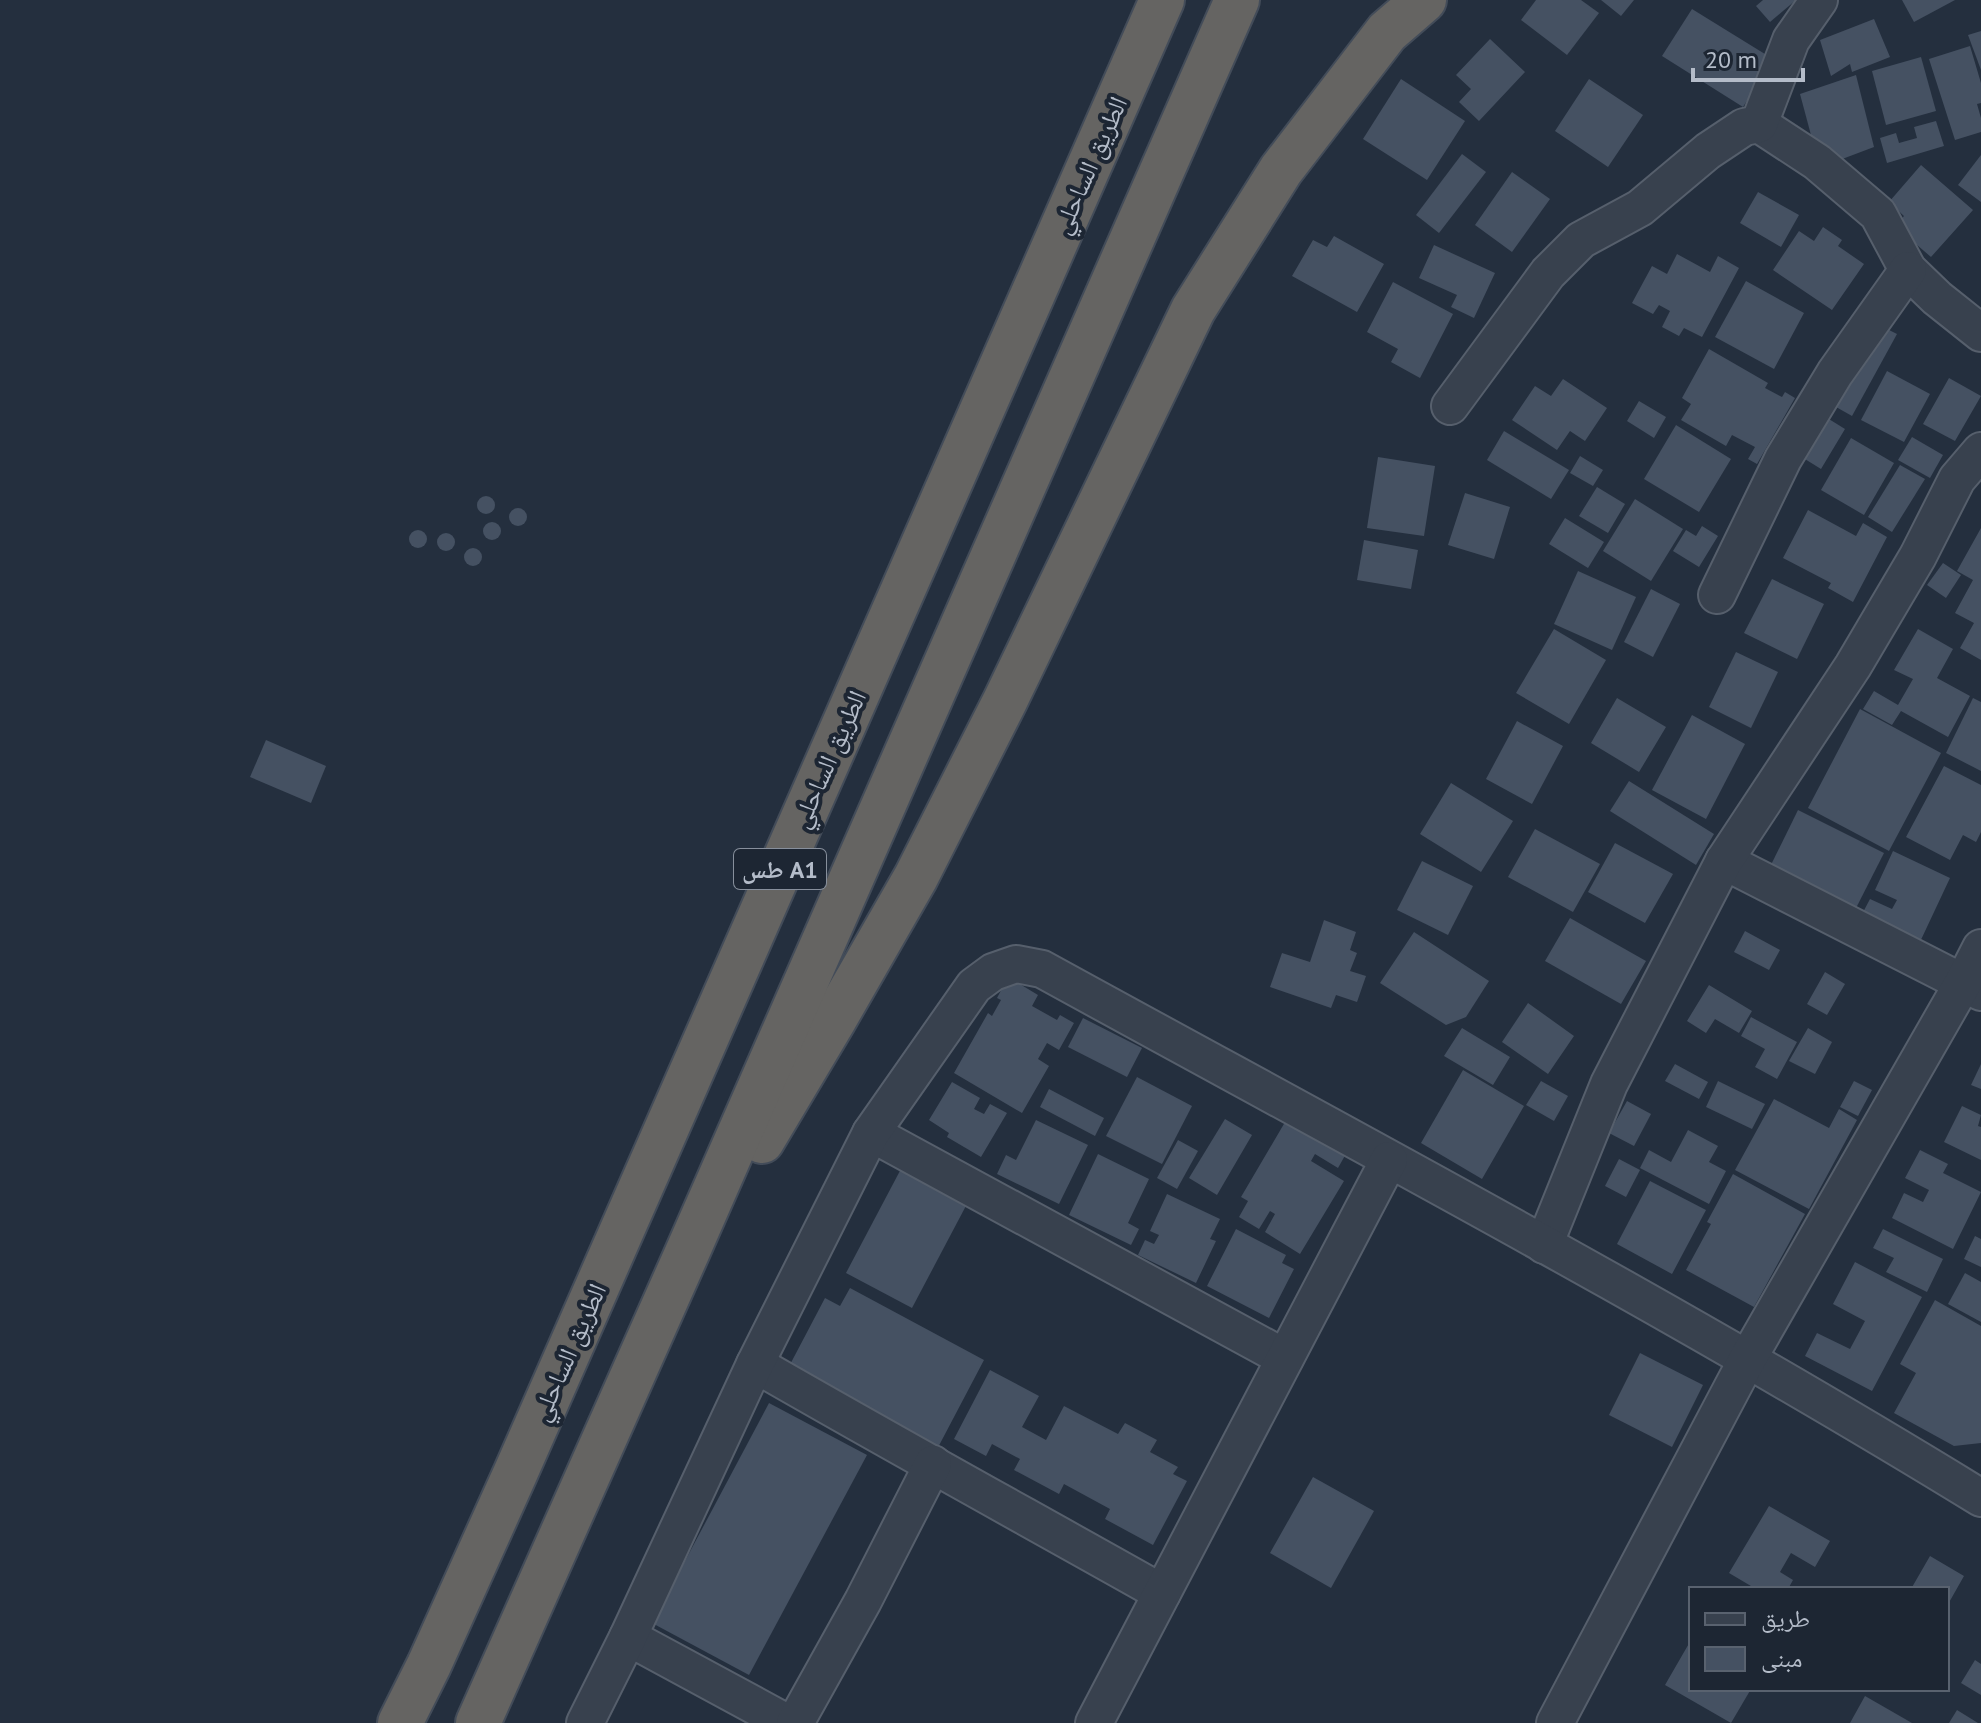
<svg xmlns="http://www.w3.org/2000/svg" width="1981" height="1723" viewBox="0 0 1981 1723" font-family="'PT Sans','Noto Naskh Arabic',sans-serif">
	<rect width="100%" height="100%" fill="#242f3e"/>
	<g fill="#455162">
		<polygon points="1536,0 1581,0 1599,13 1567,55 1521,20"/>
		<polygon points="1601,0 1634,0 1621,16"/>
		<polygon points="1763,0 1796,0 1770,22 1756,6"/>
		<polygon points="1902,0 1955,0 1914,22"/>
		<polygon points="1692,9 1773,59 1743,107 1662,56"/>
		<polygon points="1874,19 1890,57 1852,72 1850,64 1831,76 1820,40"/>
		<polygon points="1981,31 1981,70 1968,35"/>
		<polygon points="1490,39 1525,72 1479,121 1459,102 1471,89 1456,75"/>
		<polygon points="1970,46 1981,83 1981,103 1977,104 1981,118 1981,132 1955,140 1929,59"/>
		<polygon points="1921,57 1936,111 1886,125 1872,71"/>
		<polygon points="1856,75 1874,147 1829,164 1815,150 1800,94"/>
		<polygon points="1401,79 1465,121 1427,180 1363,139"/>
		<polygon points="1589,79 1643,115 1608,167 1555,131"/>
		<polygon points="1936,121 1944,146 1887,163 1880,138 1896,133 1899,143 1917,138 1914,127"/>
		<polygon points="1462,154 1486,172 1439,233 1416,215"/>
		<polygon points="1981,155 1981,202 1958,185"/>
		<polygon points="1921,165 1973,210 1931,257 1895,226 1904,216 1889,202"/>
		<polygon points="1512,172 1550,199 1512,252 1475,225"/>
		<polygon points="1758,192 1799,215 1781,247 1740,223"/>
		<polygon points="1823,227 1842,240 1838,246 1864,264 1832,310 1773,270 1799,231 1814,241"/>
		<polygon points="1334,236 1384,264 1357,312 1292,276 1313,240 1327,247"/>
		<polygon points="1434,245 1495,273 1474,318 1451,307 1457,295 1419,278"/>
		<polygon points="1677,254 1710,272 1718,256 1739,268 1702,337 1684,328 1679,336 1662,327 1670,311 1659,305 1653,314 1632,303 1652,266 1667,274"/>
		<polygon points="1746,281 1804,313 1774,369 1715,337"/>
		<polygon points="1393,282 1453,314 1420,378 1391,362 1398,349 1367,332"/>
		<polygon points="1873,322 1897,334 1852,416 1829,403"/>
		<polygon points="1709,349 1768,383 1765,388 1782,397 1785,392 1795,398 1757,464 1748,459 1755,447 1732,435 1726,446 1681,420 1691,404 1682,398"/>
		<polygon points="1887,371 1930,394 1904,442 1861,420"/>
		<polygon points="1949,378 1981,396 1955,441 1923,424"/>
		<polygon points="1563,379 1607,408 1585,441 1570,431 1557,450 1512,420 1535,386 1551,396"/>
		<polygon points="1639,401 1666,417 1654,438 1627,421"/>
		<polygon points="1824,416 1845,429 1821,469 1800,456"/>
		<polygon points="1676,425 1731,459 1699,512 1644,479"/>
		<polygon points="1504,431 1569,470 1551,499 1487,460"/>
		<polygon points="1912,437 1943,455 1930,478 1898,460"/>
		<polygon points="1851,438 1894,463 1864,515 1821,490"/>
		<polygon points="1580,456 1603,470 1593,486 1570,473"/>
		<polygon points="1378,457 1435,466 1424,536 1367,528"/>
		<polygon points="1900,465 1925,479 1892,532 1868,517"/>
		<polygon points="1597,487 1625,504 1608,533 1579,516"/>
		<polygon points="1465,493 1510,507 1494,559 1448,545"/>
		<circle cx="486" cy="505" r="9"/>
		<polygon points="1635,499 1683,529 1651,581 1603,551"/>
		<circle cx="518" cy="517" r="9"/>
		<polygon points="1808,510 1856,536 1863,523 1887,537 1853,602 1828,588 1831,583 1783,558"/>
		<polygon points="1565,518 1604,542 1588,568 1549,544"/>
		<circle cx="492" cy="531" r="9"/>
		<polygon points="1702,526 1718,536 1699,567 1673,551 1686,530 1696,536"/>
		<polygon points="1981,528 1981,660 1960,648 1974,623 1955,613 1973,580 1957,571"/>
		<circle cx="418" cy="539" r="9"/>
		<circle cx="446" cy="542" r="9"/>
		<polygon points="1364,540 1418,550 1411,589 1357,580"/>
		<circle cx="473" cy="557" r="9"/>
		<polygon points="1943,563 1961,575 1946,598 1927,585"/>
		<polygon points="1578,571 1636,597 1612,650 1554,624"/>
		<polygon points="1772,579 1824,604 1797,659 1744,633"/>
		<polygon points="1651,589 1680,604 1653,657 1624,642"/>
		<polygon points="1554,629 1606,660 1569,724 1516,693"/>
		<polygon points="1918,629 1953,649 1937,678 1970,696 1948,737 1901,711 1892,725 1863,709 1874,691 1898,705 1913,679 1894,670"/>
		<polygon points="1736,652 1778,672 1751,728 1709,707"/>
		<polygon points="1617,698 1666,727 1639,772 1591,743"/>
		<polygon points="1973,698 1981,702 1981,771 1946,753"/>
		<polygon points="1860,709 1941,753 1889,851 1808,808"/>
		<polygon points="1692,715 1745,744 1706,819 1652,790"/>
		<polygon points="1517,721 1563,746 1532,804 1486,779"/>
		<polygon points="266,740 326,766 311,803 250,777"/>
		<polygon points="1944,766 1981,785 1981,832 1976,842 1963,835 1950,860 1906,837"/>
		<polygon points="1629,781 1714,834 1696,865 1610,811"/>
		<polygon points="1451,783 1513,821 1481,872 1420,834"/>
		<polygon points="1798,810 1884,853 1852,916 1767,873"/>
		<polygon points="1535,829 1600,864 1573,912 1508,877"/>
		<polygon points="1615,843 1673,874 1645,923 1588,892"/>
		<polygon points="1893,851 1950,878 1919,944 1861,916 1870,899 1892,909 1897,900 1875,890"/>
		<polygon points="1422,861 1473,886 1448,935 1397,910"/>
		<polygon points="1570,918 1646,961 1621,1004 1545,961"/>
		<polygon points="1324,920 1356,932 1350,950 1357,953 1350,971 1366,976 1357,1002 1336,995 1331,1008 1270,987 1282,953 1310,962"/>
		<polygon points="1745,931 1780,950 1769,970 1734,952"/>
		<polygon points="1414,932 1489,981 1466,1017 1446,1025 1380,983"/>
		<polygon points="1825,972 1845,984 1827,1015 1807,1004"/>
		<polygon points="1008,977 1038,995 1032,1006 1057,1020 1060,1015 1074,1023 1059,1050 1047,1043 1038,1059 1049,1066 1022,1113 954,1073 988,1013 992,1016 1001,1000 997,998"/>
		<polygon points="1709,985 1752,1011 1739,1033 1715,1019 1706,1033 1687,1021"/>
		<polygon points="1528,1003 1574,1036 1548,1074 1502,1042"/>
		<polygon points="1751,1017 1797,1042 1777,1079 1755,1067 1765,1049 1741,1036"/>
		<polygon points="1083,1018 1142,1048 1127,1077 1068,1047"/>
		<polygon points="1462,1028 1510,1057 1493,1085 1444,1056"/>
		<polygon points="1808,1028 1832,1042 1815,1074 1789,1061"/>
		<polygon points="1675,1064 1708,1082 1699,1099 1665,1081"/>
		<polygon points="1981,1064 1981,1089 1971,1085"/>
		<polygon points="1463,1070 1524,1106 1482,1179 1421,1143"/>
		<polygon points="1137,1077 1192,1106 1162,1164 1106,1136"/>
		<polygon points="1541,1081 1568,1096 1554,1121 1526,1105"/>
		<polygon points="1718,1081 1765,1104 1752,1129 1706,1107"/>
		<polygon points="1854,1081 1872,1090 1858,1116 1840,1107"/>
		<polygon points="952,1082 980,1098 974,1109 984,1114 990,1104 1007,1113 981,1157 947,1137 949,1133 929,1120"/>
		<polygon points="1049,1089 1104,1118 1095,1136 1040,1107"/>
		<polygon points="1774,1099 1829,1128 1839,1109 1857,1120 1809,1209 1735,1170"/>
		<polygon points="1627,1101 1651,1114 1634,1146 1609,1133"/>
		<polygon points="1962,1106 1981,1115 1978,1126 1981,1127 1981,1160 1944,1142"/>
		<polygon points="1288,1117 1347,1152 1338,1168 1315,1154 1311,1161 1344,1181 1300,1254 1265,1232 1275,1214 1270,1211 1259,1229 1239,1217 1248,1201 1241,1197"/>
		<polygon points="1225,1119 1252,1135 1217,1195 1189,1178"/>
		<polygon points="1036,1120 1088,1145 1059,1204 997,1174 1006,1155 1016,1160"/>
		<polygon points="1688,1130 1718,1146 1709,1162 1726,1171 1709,1204 1640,1168 1649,1150 1671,1162"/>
		<polygon points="1178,1140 1198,1151 1177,1189 1157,1178"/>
		<polygon points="1920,1150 1948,1164 1943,1173 1981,1192 1953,1249 1892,1218 1904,1193 1923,1202 1929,1190 1905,1178"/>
		<polygon points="1098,1154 1149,1179 1128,1223 1139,1229 1131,1245 1069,1215"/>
		<polygon points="1619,1159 1640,1170 1626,1197 1605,1186"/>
		<polygon points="902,1167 968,1202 912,1308 846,1273"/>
		<polygon points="1733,1174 1805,1214 1754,1307 1686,1270 1711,1224 1707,1222"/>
		<polygon points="1650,1181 1706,1210 1672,1274 1617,1244"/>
		<polygon points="1167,1194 1220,1219 1210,1239 1216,1241 1196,1283 1138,1255 1145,1240 1154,1244 1159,1235 1150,1231"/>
		<polygon points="1236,1229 1286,1255 1282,1263 1294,1269 1269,1318 1207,1286"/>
		<polygon points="1883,1229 1943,1259 1927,1292 1886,1272 1894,1258 1873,1248"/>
		<polygon points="1975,1236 1981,1239 1981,1267 1964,1259"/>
		<polygon points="1855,1262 1922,1297 1872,1391 1805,1356 1817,1333 1850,1349 1865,1321 1833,1304"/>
		<polygon points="1965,1273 1981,1282 1981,1322 1948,1304"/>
		<polygon points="850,1288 984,1360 934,1455 784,1376 825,1298 840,1306"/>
		<polygon points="1935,1300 1981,1326 1981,1443 1954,1446 1894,1413 1916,1373 1900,1364"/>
		<polygon points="1640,1353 1703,1385 1672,1447 1609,1415"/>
		<polygon points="990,1370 1039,1396 1022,1427 1046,1440 1064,1406 1118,1434 1125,1423 1157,1440 1150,1452 1178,1467 1173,1474 1187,1481 1153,1545 1105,1519 1110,1509 1064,1484 1059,1494 1014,1470 1020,1459 992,1444 986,1456 954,1439"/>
		<polygon points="769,1403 867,1455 749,1675 652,1623"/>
		<polygon points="1313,1477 1374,1511 1331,1588 1270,1553"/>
		<polygon points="1769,1506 1830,1541 1815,1567 1791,1553 1780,1572 1793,1580 1788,1589 1756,1589 1729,1573"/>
		<polygon points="1930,1556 1964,1576 1947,1606 1947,1589 1911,1589"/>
		<polygon points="1691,1640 1691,1689 1751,1689 1731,1723 1665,1685"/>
		<polygon points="1975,1660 1981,1664 1981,1695 1961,1683"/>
		<polygon points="1865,1696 1912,1723 1850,1723"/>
		<polygon points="1957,1710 1978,1723 1949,1723"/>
	</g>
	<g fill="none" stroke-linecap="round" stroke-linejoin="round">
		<defs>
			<g id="minor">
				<polyline points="1759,124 1817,162 1878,214 1908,270 1937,298 1981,333"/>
				<polyline points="1450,406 1548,273 1581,240 1640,208 1708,151 1744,127 1759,124 1791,40 1819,0"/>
				<polyline points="1717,595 1783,459 1835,373 1908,270"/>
				<polyline points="1724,861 1981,992"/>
				<polyline points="871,1133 1285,1358"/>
				<polyline points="1544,1245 1609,1084 1724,861 1853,666 1918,556 1957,479 1981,451"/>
				<path d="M 755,1364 C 890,1442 1027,1517 1162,1593"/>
				<polyline points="628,1637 787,1723"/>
				<path d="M 585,1723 L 628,1637 L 755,1364 L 871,1133 L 974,986 L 993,972 L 1016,964 L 1042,969 C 1357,1142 1675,1310 1981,1498"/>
				<polyline points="795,1723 863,1601 933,1464"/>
				<polyline points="1094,1723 1389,1160"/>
				<polyline points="1555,1723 1748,1358 1963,983 1981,948"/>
			</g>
			<g id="trunk">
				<polyline points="762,1141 834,1020 916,877 1005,701 1193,310 1281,170 1387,32 1424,0"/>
				<polyline points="400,1723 429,1665 515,1474 1162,0"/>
				<polyline points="478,1723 687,1253 1237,0"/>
			</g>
		</defs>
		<use href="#minor" stroke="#565f6c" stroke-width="40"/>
		<use href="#trunk" stroke="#434c59" stroke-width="48"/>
		<use href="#minor" stroke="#38414e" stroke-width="36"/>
		<use href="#trunk" stroke="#656462" stroke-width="44"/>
	</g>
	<g text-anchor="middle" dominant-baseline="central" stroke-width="8" stroke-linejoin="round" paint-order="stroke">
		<rect fill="#1d2633" stroke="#878f9c" stroke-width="2" x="734" y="849" width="92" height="40" rx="6"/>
		<g font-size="24" font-weight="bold" fill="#b4bcc9">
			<text x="780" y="869">طس A1</text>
		</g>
		<g font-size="26" fill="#b4bcc9" stroke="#1d2633">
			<text transform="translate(1089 165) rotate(-66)">الطريق الساحلي</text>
			<text transform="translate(828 759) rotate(-66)">الطريق الساحلي</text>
			<text transform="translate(568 1352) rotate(-66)">الطريق الساحلي</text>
		</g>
	</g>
	<rect x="1689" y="1587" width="260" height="104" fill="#1d2633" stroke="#59626f" stroke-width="2"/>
	<rect x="1705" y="1613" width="40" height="12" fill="#38414e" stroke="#59626f" stroke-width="2"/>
	<text x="1761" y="1627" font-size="24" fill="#b4bcc9">طريق</text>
	<rect x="1705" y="1647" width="40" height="24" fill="#455162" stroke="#59626f" stroke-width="2"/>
	<text x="1761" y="1667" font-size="24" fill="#b4bcc9">مبنى</text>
	<path d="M1693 68v12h110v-12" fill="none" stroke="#b4bcc9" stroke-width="4"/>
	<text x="1705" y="68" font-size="24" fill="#b4bcc9" stroke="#1d2633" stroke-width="6" paint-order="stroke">20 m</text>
</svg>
